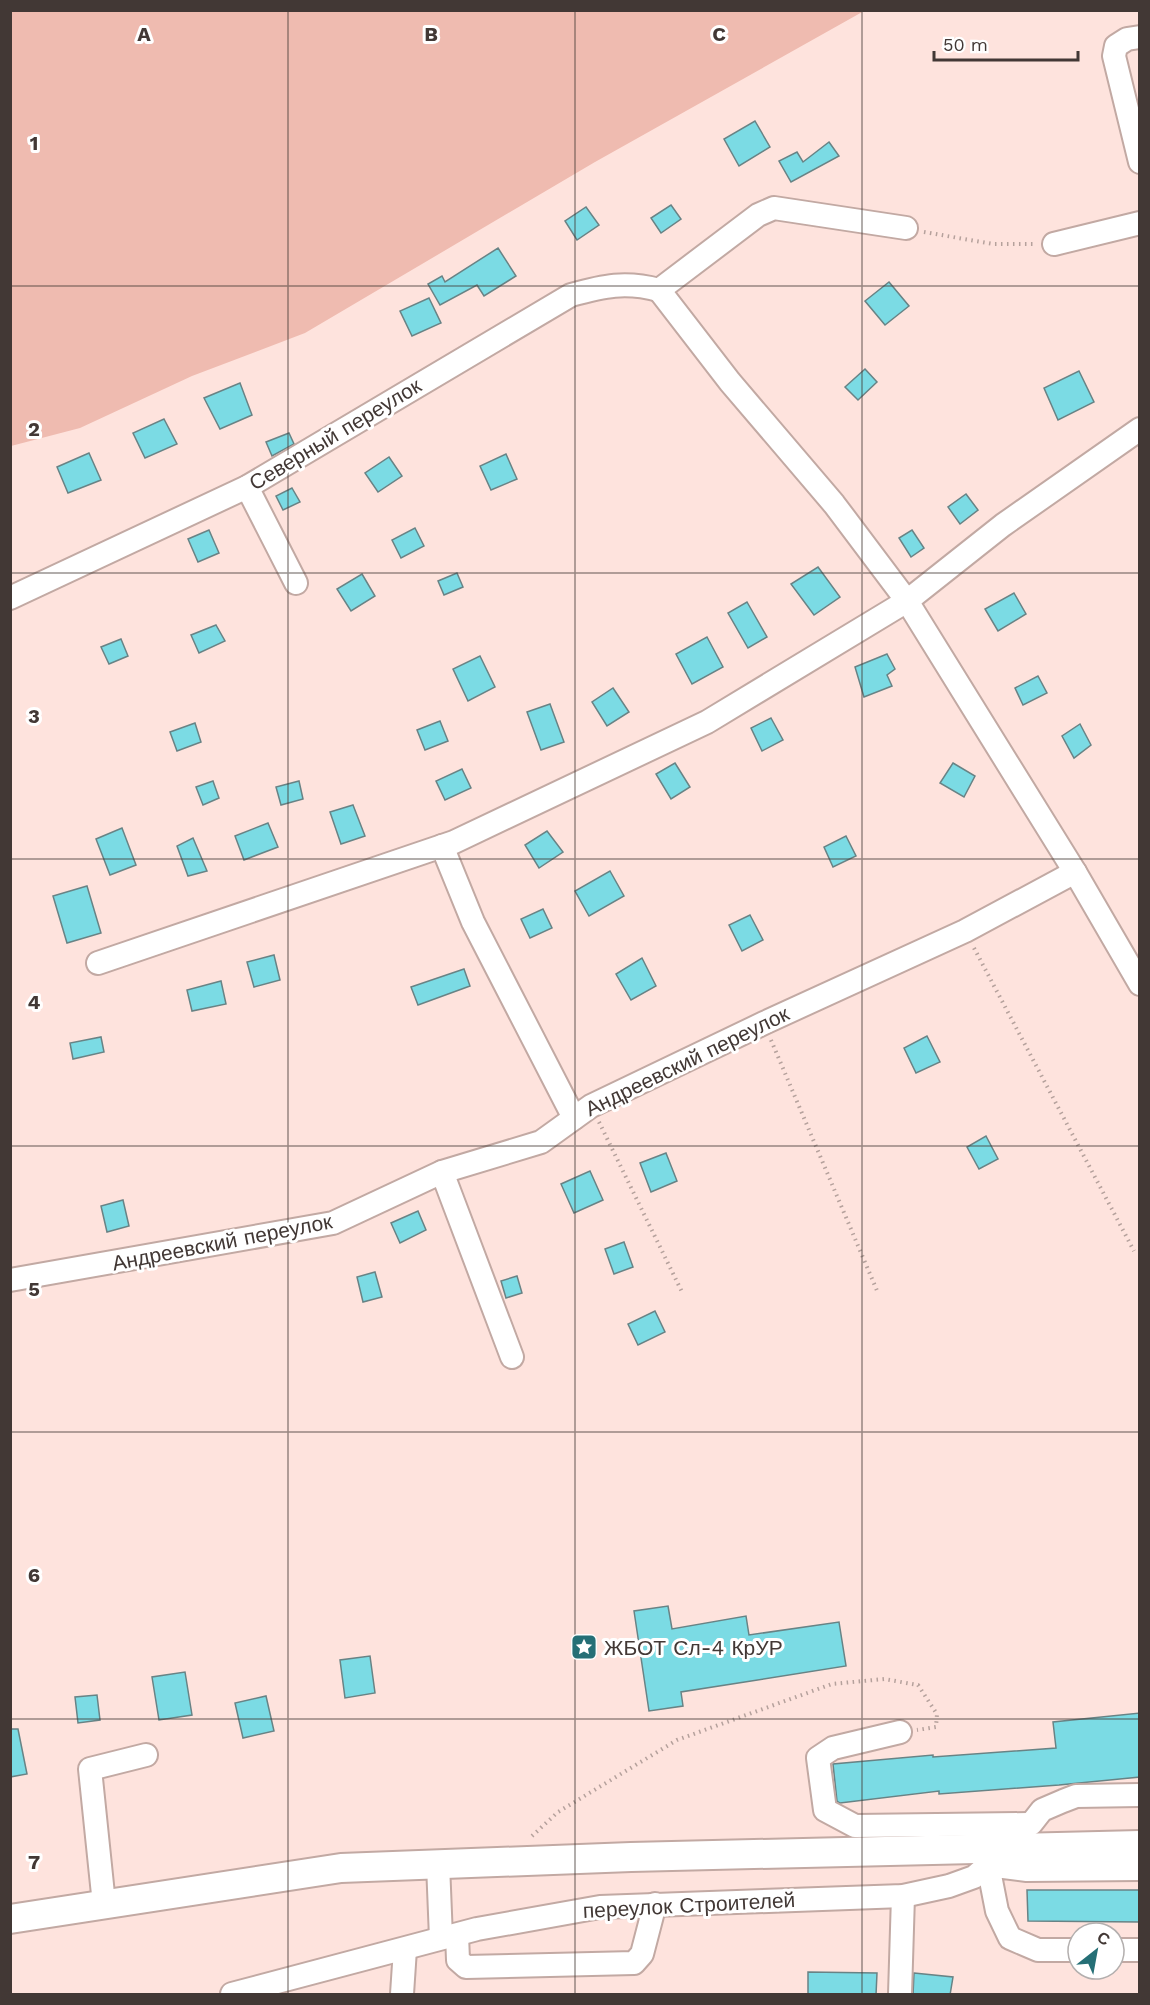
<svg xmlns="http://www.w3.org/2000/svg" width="1150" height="2005" viewBox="0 0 1150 2005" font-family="'Work Sans',sans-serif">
	<rect width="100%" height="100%" fill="#fee3dd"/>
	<polygon fill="#efbbb0" points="11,10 864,10 864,11 595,162 305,333 192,376 80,428 11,446"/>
	<g fill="#7bdbe4" stroke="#688385" stroke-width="1.5">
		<polygon points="755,121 770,147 739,166 724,139"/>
		<polygon points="829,142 839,156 791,182 779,161 797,152 803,162"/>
		<polygon points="671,205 681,219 661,233 651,218"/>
		<polygon points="586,207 599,225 577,240 565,221"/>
		<polygon points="498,248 516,276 484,296 477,285 440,305 428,284 442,276 445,282"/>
		<polygon points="889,282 909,306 885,325 865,301"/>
		<polygon points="429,298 441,323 412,336 400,311"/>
		<polygon points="865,369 877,382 858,400 845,387"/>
		<polygon points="1079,371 1094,402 1058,420 1044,388"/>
		<polygon points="240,383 252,415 220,429 204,398"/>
		<polygon points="164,419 177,444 145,458 133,433"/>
		<polygon points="289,433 294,444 272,456 266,442"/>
		<polygon points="89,453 101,480 68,493 57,467"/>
		<polygon points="506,454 517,479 491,490 480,466"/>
		<polygon points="389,457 402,476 378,492 365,473"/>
		<polygon points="292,488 300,502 283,510 276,496"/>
		<polygon points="966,494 978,510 960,524 948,507"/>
		<polygon points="415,528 424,546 401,558 392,540"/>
		<polygon points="209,530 219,553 198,562 188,539"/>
		<polygon points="912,530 924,548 911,557 899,538"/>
		<polygon points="818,567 840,597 814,615 791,584"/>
		<polygon points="457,573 463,587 444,595 438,581"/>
		<polygon points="362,574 375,596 351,611 337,589"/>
		<polygon points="1014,593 1026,614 998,631 985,609"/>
		<polygon points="747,602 767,637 748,648 728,613"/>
		<polygon points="216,625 225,641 199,653 191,635"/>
		<polygon points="707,637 723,667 692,684 676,654"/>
		<polygon points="121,639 128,656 109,664 101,647"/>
		<polygon points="887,654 895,669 887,675 892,686 864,697 855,667"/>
		<polygon points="480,656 495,687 468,701 453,669"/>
		<polygon points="1038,676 1047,693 1023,705 1015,688"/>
		<polygon points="613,688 629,712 607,726 592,702"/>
		<polygon points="550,704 564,742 541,750 527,712"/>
		<polygon points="771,718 783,740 762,751 751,728"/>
		<polygon points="440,721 448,741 425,750 417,730"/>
		<polygon points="195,723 201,742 177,751 170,732"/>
		<polygon points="1080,724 1091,745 1074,758 1062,736"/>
		<polygon points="675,763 690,787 671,799 656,774"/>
		<polygon points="953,763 975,776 964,797 940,783"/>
		<polygon points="462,769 471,788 445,800 436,781"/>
		<polygon points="213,781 219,798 203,805 196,787"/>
		<polygon points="299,781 303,799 281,805 276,787"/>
		<polygon points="353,805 365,836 341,844 330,812"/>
		<polygon points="268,823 278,847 244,860 235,836"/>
		<polygon points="122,828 136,865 110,875 96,839"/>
		<polygon points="547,831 563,852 539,868 525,845"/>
		<polygon points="846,836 856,856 833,867 824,847"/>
		<polygon points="193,838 207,871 188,876 177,846"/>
		<polygon points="610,871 624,896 589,916 575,891"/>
		<polygon points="87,886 101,933 67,943 53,896"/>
		<polygon points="543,909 552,928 530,938 521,919"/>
		<polygon points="750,915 763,940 742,951 729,925"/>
		<polygon points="274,955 280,980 254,987 247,962"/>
		<polygon points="642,958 656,986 631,1000 616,974"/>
		<polygon points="464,969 470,986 418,1005 411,987"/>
		<polygon points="221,981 226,1004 192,1011 187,990"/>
		<polygon points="927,1036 940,1062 916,1073 904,1048"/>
		<polygon points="101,1037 104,1052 73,1059 70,1043"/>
		<polygon points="986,1136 998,1159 979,1169 967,1147"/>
		<polygon points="666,1153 677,1181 651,1192 640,1163"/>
		<polygon points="590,1171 603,1200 574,1213 561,1184"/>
		<polygon points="123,1200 129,1226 107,1232 101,1206"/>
		<polygon points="418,1211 426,1230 400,1243 391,1223"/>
		<polygon points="624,1242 633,1267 614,1274 605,1249"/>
		<polygon points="375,1272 382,1297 363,1302 357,1277"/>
		<polygon points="517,1276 522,1293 506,1298 501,1281"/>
		<polygon points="655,1311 665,1332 638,1345 628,1324"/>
		<polygon points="668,1606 672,1629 746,1616 749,1635 839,1622 846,1666 681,1692 683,1706 649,1711 634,1611"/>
		<polygon points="370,1656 375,1693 345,1698 340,1660"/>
		<polygon points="185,1672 192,1715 159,1720 152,1677"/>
		<polygon points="97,1695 100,1720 78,1723 75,1697"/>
		<polygon points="266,1696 274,1731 243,1738 235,1703"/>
		<polygon points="1140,1713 1140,1777 1059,1785 939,1794 939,1791 840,1803 837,1801 833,1764 933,1755 933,1757 1056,1748 1053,1722"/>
		<polygon points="10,1729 18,1729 27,1774 10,1777"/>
		<polygon points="1027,1890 1140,1890 1140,1922 1028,1921"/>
		<polygon points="808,1972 877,1973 876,1995 808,1995"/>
		<polygon points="914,1973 953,1977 950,1995 913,1995"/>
	</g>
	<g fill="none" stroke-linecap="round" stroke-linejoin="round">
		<defs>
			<g id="minor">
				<polyline points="1140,37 1127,39 1116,46 1114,56 1140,162"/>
				<polyline points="1054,244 1140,223"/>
				<polyline points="659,290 730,382 834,504 907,601 1075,872 1140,984"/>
				<polyline points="659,290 758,215 774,208 906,228"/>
				<polyline points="247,487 296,583"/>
				<path d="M 10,598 L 247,487 L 571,295 C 604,286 625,281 659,290"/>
				<polyline points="442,846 473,922 574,1118"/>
				<polyline points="98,963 454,842 707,722 907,601 1003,525 1140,429"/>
				<polyline points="442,1172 512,1357"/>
				<polyline points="10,1280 333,1223 442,1172 541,1142 591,1106 764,1023 965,931 1075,872"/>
				<polyline points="900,1732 833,1748 818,1758 825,1810 855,1826 1028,1824"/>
				<polyline points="438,1864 441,1938"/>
				<polyline points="104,1904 90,1769 146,1755"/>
				<polyline points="457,1935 458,1960 466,1967 634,1963 642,1954 655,1904"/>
				<polyline points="1078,1950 1038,1950 1010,1938 997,1911 988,1865 1027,1870 1140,1869"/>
				<polyline points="1114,1950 1140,1950"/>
				<polyline points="232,1994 477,1929 600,1907 903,1896 949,1886 974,1877 988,1865 988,1848 1031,1824 1042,1810 1063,1801 1076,1796 1140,1795"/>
				<polyline points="402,1994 405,1949"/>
				<polyline points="900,1994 903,1896"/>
			</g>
			<polyline id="major" points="10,1919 341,1868 631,1857 1140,1845"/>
		</defs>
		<use href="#minor" stroke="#c2a9a3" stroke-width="26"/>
		<use href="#major" stroke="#c2a9a3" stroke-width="32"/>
		<g stroke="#b5a19c" stroke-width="4" stroke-dasharray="1.5 4.5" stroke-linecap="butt">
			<polyline points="924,232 993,244 1036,244"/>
			<polyline points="974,948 1134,1251"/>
			<polyline points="771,1040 878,1293"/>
			<polyline points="599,1122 683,1294"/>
			<polyline points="532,1836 558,1812 677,1740 832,1684 884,1679 918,1685 937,1714 936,1727 917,1730"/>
		</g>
		<use href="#minor" stroke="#fff" stroke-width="22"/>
		<use href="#major" stroke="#fff" stroke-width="28"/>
	</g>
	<path fill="none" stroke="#423835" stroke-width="1.5" stroke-opacity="0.55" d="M 288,10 L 288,1994M 575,10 L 575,1994M 862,10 L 862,1994M 10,286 L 1140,286M 10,573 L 1140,573M 10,859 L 1140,859M 10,1146 L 1140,1146M 10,1432 L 1140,1432M 10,1719 L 1140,1719"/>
	<defs>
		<symbol id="sight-square" viewBox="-11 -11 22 22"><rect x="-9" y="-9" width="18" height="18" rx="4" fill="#256f76" stroke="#fff"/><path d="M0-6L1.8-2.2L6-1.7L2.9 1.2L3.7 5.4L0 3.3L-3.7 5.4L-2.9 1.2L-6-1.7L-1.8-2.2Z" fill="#fff"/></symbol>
	</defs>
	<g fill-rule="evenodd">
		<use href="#sight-square" x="569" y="1632" width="30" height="30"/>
	</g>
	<g text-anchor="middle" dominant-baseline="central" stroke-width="6" stroke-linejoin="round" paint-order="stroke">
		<g font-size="21" fill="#423835" stroke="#fff">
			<text transform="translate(335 434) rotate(-31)">Северный переулок</text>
			<text transform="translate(687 1061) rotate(-26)">Андреевский переулок</text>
			<text transform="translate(222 1242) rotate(-11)">Андреевский переулок</text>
			<text transform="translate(689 1905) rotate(-3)">переулок Строителей</text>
		</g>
		<g font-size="21" fill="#423835" stroke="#fff" text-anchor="start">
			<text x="604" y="1647">ЖБОТ Сл-4 КрУР</text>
		</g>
	</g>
	<g font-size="20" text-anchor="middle" font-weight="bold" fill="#423835" stroke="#fff" stroke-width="6" stroke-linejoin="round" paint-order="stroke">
		<text x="144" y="41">A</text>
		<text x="431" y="41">B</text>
		<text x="719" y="41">C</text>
		<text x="34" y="150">1</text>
		<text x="34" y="436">2</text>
		<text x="34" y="723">3</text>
		<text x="34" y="1009">4</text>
		<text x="34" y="1296">5</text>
		<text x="34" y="1582">6</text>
		<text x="34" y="1869">7</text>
	</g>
	<rect width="1150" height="2005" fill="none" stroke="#423835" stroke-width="24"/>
	<g transform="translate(1096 1951) rotate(31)"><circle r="28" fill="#ffffff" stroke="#b3afae" stroke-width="1.5"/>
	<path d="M0-4.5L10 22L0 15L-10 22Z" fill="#256f76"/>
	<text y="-9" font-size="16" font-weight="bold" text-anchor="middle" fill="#423835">С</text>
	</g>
	<path d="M934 51v9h144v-9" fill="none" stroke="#423835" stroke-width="3"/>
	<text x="943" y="51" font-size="18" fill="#423835" stroke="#ffffff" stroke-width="4.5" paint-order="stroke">50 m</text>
</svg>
